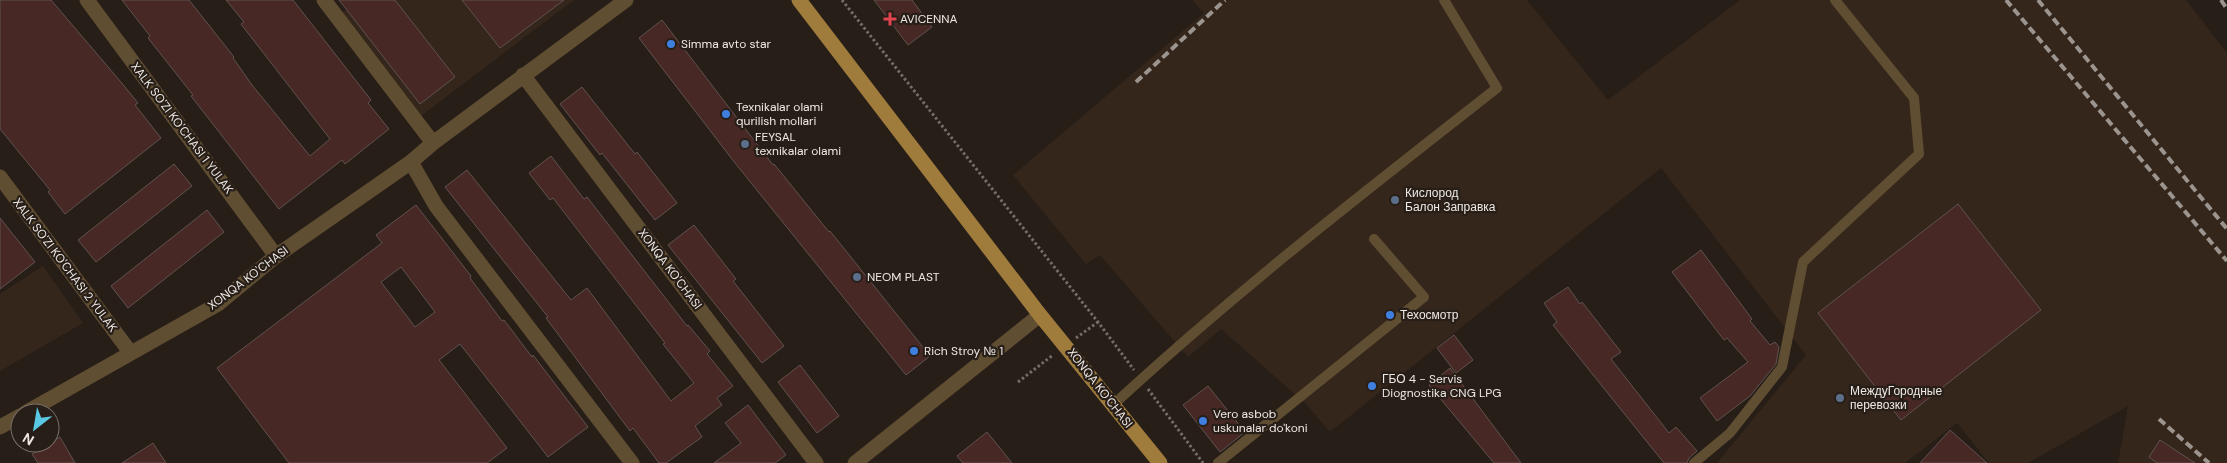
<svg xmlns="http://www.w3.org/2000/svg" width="2227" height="463" viewBox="0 0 2227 463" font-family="'DM Sans',sans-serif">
	<rect width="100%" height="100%" fill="#271e18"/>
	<g fill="#34261b">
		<polygon points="358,0 574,0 421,116 342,13"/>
		<polygon points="1192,0 1527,0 1608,100 1740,0 2186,0 2227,53 2227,463 2118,463 2128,406 2028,463 1989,463 1957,423 1905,463 1717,463 1806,355 1661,168 1330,432 1306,404 1221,329 1188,357 1100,255 1086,264 1013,175 1204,13"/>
		<polygon points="43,266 83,323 0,371 0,294"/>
	</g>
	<g fill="#482825" stroke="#5f5251" fill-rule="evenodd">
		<polygon points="0,0 51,0 120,81 138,103 135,105 161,138 65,214 48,192 50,190 0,129"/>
		<polygon points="122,0 189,0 234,57 233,58 252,85 310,156 330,139 241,24 244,22 226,0 293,0 371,100 368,103 389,129 345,164 342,160 279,209 191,96 193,95 148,38 150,36"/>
		<polygon points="339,0 395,0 455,77 420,104"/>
		<polygon points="462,0 564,0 500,48"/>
		<polygon points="874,0 912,0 932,27 908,45"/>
		<polygon points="662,20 773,165 774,164 829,232 830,231 930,356 906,375 735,163 639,38"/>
		<polygon points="582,87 635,154 637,152 677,203 655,220 602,153 600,155 560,104"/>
		<polygon points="551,156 584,199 587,197 687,326 688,325 710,351 707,354 733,386 717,398 722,405 695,426 702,437 666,463 659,463 633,428 630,431 546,318 548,317 445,187 467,170 571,300 587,288 671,401 694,383 663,344 665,343 553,198 550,200 529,173"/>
		<polygon points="174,164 192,186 96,262 78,240"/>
		<polygon points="1958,204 2041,310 1901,420 1818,313"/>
		<path d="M 416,205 L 471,276 L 470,278 L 502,321 L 504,320 L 532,357 L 533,355 L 588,427 L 548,457 L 460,344 L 439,360 L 507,448 L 487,463 L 289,463 L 217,368 L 382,243 L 376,235 ZM 401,267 L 435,312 L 415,327 L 381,282 Z"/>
		<polygon points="207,210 224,232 128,308 111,286"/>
		<polygon points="0,218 35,262 0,289"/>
		<polygon points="694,225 736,279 733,281 784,346 762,363 668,245"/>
		<polygon points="1701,250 1752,319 1750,321 1770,345 1775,342 1779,347 1776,364 1750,396 1717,421 1700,398 1748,362 1727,338 1724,340 1672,272"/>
		<polygon points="1568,287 1580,304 1582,302 1621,352 1611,359 1669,433 1676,427 1697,451 1689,458 1687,463 1664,463 1553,325 1557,322 1544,303"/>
		<polygon points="1454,335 1473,360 1456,373 1437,348"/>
		<polygon points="800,365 839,416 817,433 778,382"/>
		<polygon points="1450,368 1521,463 1494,463 1429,385"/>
		<polygon points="1208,386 1245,432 1220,452 1183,405"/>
		<polygon points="748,405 786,455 775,463 714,463 741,443 725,423"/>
		<polygon points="1950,430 1987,463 1920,463"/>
		<polygon points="987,432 1012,463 963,463 957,456"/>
		<polygon points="60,437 75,463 38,463 32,454"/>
		<polygon points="2160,440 2195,463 2157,463 2149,457"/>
		<polygon points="153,443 166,463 122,463"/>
	</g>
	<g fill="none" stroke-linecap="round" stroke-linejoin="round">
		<g stroke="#756d68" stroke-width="3" stroke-dasharray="2.5 2.5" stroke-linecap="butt">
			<polyline points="842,0 1098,322 1134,370"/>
			<polyline points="1076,338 1098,322"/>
			<polyline points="1018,382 1053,355"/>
			<polyline points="1148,389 1203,463"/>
		</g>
		<g stroke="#604e32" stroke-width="10">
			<path d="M 1113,405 C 1235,292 1367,190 1497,88 L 1444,0"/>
			<polyline points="1218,463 1424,297 1374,239"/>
			<polyline points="1694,463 1730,433 1782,367 1803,262 1919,154 1914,98 1835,0"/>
		</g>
		<g stroke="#604e32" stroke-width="15">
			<polyline points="87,0 276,256"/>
			<polyline points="324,0 433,143"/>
			<polyline points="523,75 816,463"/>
			<polyline points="411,162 436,206 632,463"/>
			<polyline points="0,177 130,352"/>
			<polyline points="25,413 218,304 276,256 411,162 433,143 626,0"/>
			<polyline points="0,427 20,416"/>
			<polyline points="855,463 1040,315"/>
		</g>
		<polyline stroke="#9f7b3c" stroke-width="15" points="799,0 1040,315 1160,463"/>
		<g stroke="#9c948f" stroke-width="4" stroke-dasharray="8 4" stroke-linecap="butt">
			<polyline points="2006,0 2227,261"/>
			<polyline points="2038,0 2227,229"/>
			<polyline points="2221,0 2227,9"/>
			<polyline points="1136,82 1225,0"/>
			<polyline points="2159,419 2209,463"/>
		</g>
	</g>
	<path fill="#e0444e" stroke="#271e18" stroke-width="2" d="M887.5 11.5h5v5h5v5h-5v5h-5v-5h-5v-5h5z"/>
	<g fill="#3f7fe0" stroke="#271e18" stroke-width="2">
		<circle cx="671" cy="44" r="5"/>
		<circle cx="726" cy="114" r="5"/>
		<circle cx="1390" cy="315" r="5"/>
		<circle cx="914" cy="351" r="5"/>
		<circle cx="1372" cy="386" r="5"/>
		<circle cx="1203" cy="421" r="5"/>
	</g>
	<g fill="#5c6f8a" stroke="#271e18" stroke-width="2">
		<circle cx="745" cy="144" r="5"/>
		<circle cx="1395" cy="200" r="5"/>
		<circle cx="857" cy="277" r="5"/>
		<circle cx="1840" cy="398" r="5"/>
	</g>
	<g text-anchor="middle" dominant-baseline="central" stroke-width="4.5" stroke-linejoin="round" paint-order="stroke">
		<g font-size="12" fill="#eee8e4" stroke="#271e18" text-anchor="start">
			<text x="900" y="19">AVICENNA</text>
			<text x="681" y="44">Simma avto star</text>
			<text x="736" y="107">Texnikalar olami<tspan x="736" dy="14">qurilish mollari</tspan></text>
			<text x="755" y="137">FEYSAL<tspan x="755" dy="14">texnikalar olami</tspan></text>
			<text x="1405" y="193">Кислород<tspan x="1405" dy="14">Балон Заправка</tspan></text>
			<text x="867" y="277">NEOM PLAST</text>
			<text x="1400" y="315">Техосмотр</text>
			<text x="924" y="351">Rich Stroy № 1</text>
			<text x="1382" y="379">ГБО 4 - Servis<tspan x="1382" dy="14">Diognostika CNG LPG</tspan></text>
			<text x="1850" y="391">МеждуГородные<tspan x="1850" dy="14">перевозки</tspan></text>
			<text x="1213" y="414">Vero asbob<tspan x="1213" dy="14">uskunalar do'koni</tspan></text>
		</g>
		<g font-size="12" fill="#eee8e4" stroke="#271e18">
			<text transform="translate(182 128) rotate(53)">XALK SO'ZI KO'CHASI 1 YULAK</text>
			<text transform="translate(65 265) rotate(53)">XALK SO'ZI KO'CHASI 2 YULAK</text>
			<text transform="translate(670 269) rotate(53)">XONQA KO'CHASI</text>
			<text transform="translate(248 278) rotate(-37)">XONQA KO'CHASI</text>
			<text transform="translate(1100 388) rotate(52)">XONQA KO'CHASI</text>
		</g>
	</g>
	<g transform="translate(35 428) rotate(211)"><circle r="24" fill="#271e18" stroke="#776f6a"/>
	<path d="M0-4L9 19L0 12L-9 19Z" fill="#59c8e4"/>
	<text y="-8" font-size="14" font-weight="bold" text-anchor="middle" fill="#eee8e4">N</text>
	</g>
</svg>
